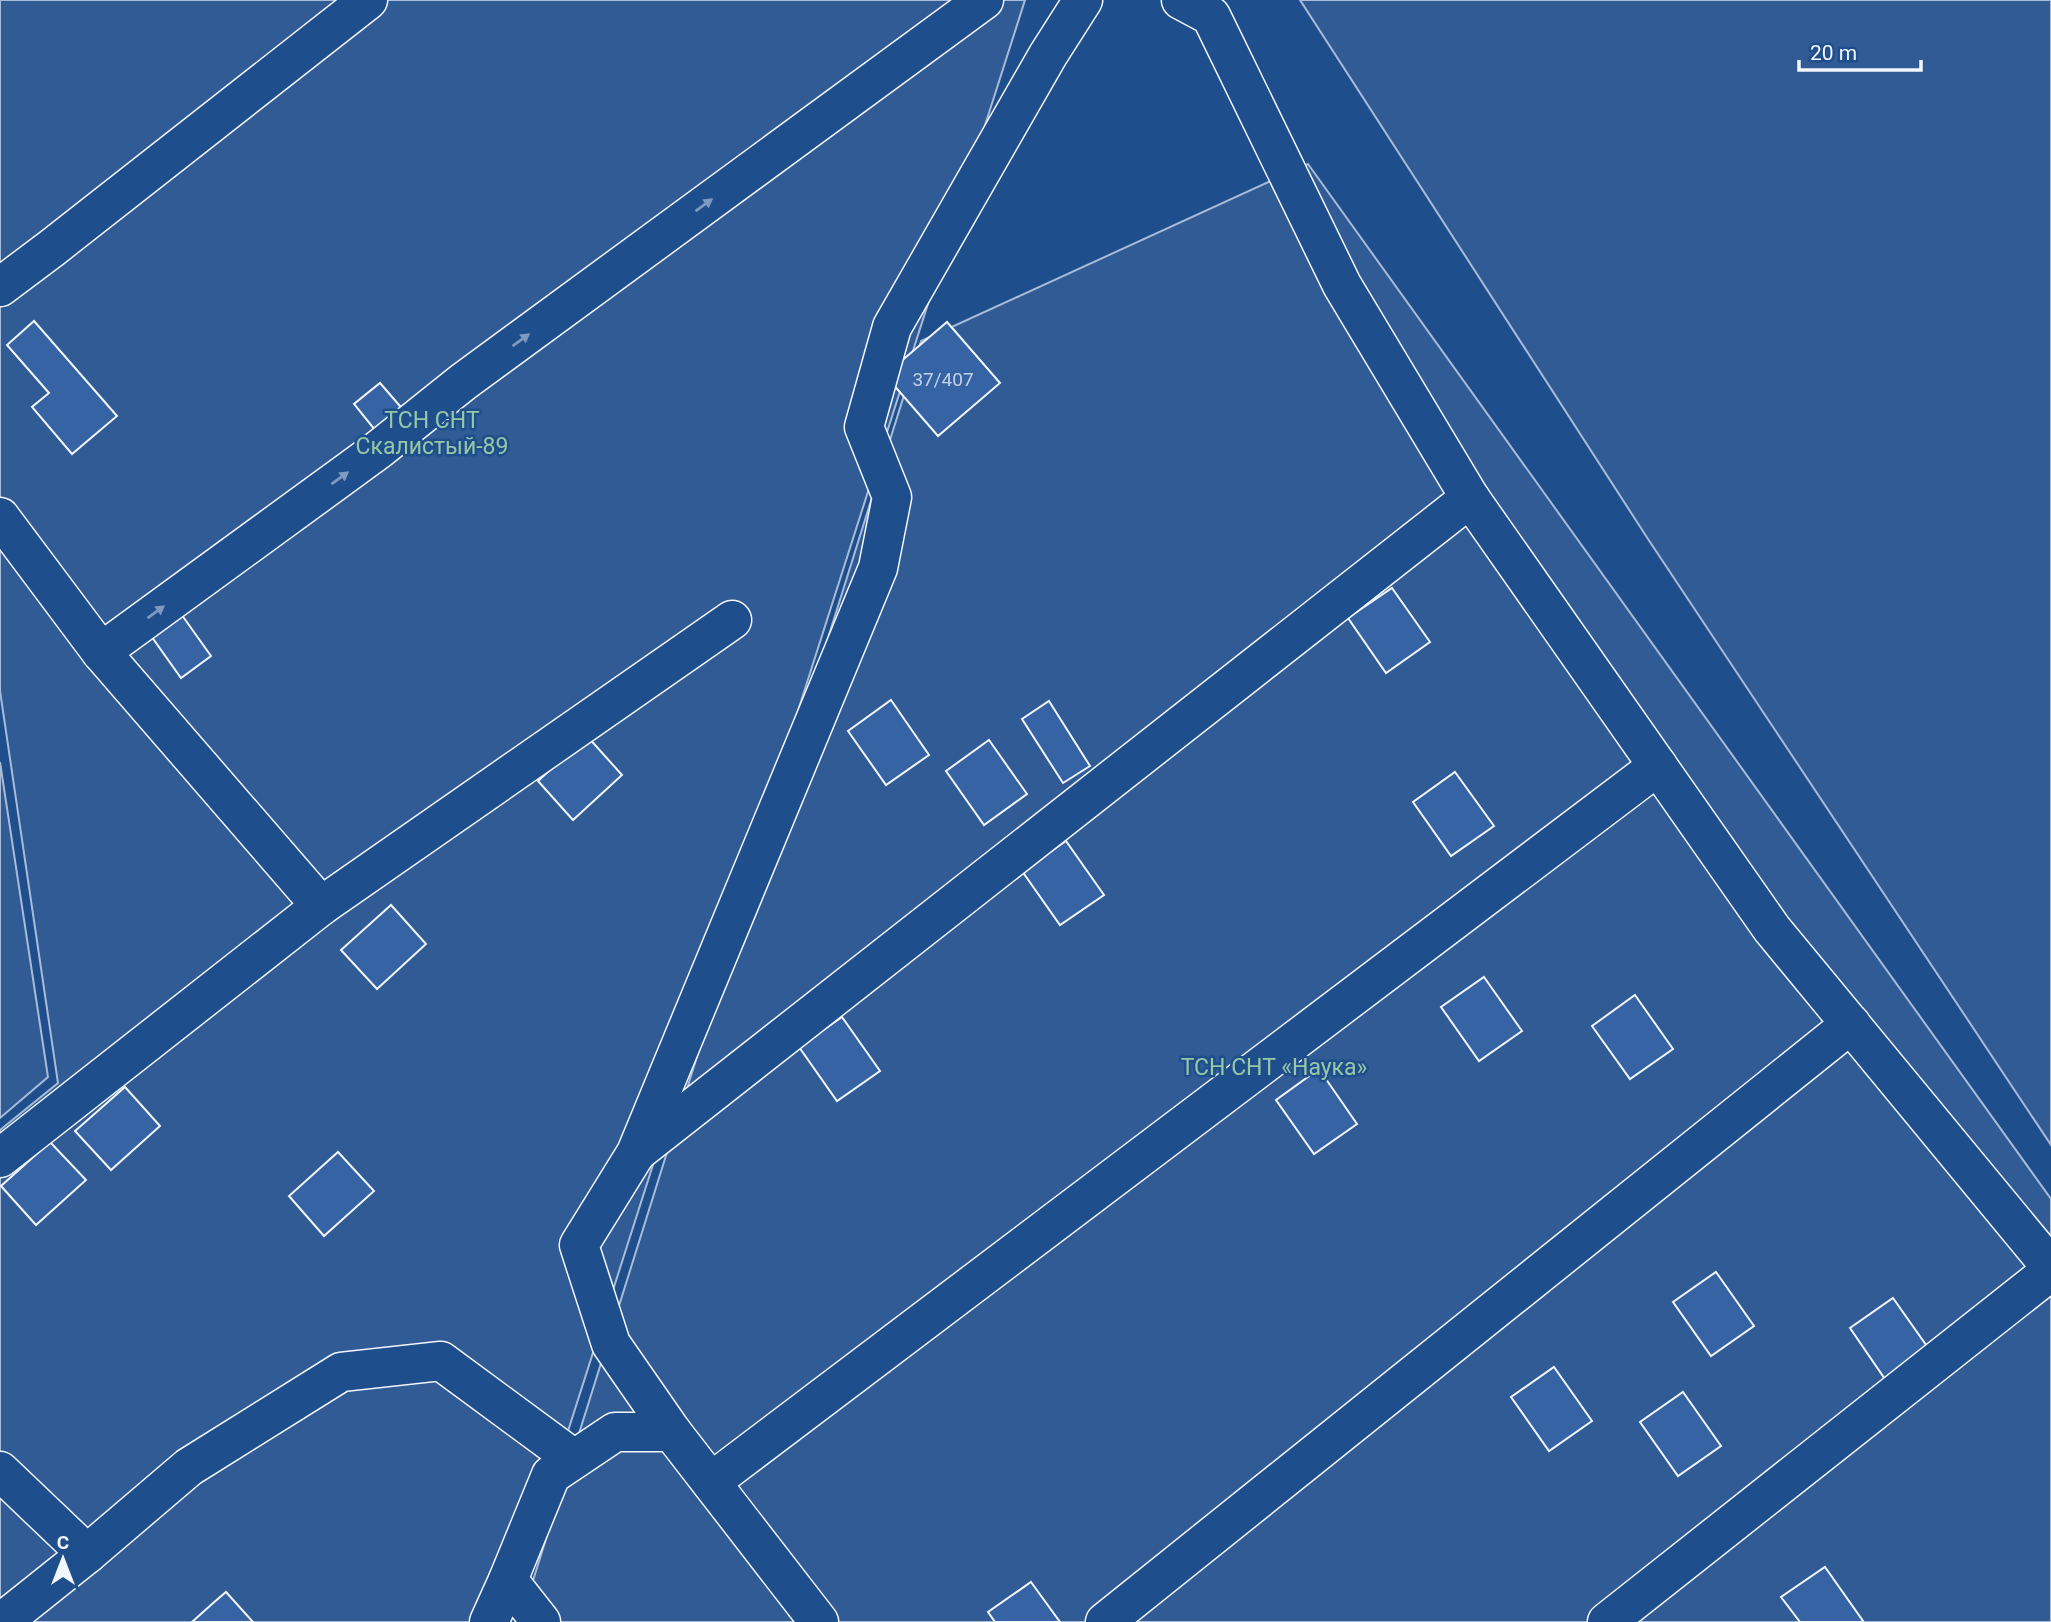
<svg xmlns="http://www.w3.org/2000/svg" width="2051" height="1622" viewBox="0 0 2051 1622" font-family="Roboto,sans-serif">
	<rect width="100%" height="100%" fill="#1f4e8c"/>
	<g fill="#305b95" stroke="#a8bbd7" stroke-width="2">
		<polygon points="0,0 1025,0 507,1622 0,1622 0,1130 58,1083 0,691"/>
		<polygon points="1300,0 2051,0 2051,1145 1648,539"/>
		<polygon points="1308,164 2051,1199 2051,1622 520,1622 921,341"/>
		<polygon points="0,762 48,1077 0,1118"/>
	</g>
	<g fill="#3563a3" stroke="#f2f6ff" stroke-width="2">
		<polygon points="34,321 117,416 72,454 32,407 49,393 7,345"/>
		<polygon points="947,322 1000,383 938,436 885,375"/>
		<polygon points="380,383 406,413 379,435 354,404"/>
		<polygon points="1392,588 1430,642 1386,673 1348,618"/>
		<polygon points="179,611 211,656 181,678 149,633"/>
		<polygon points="891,700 929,755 886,785 848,731"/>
		<polygon points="1049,701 1090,766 1063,783 1022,719"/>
		<polygon points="587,736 622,775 573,820 538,781"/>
		<polygon points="989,740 1027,794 984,825 946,771"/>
		<polygon points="1455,772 1494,826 1451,856 1413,802"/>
		<polygon points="1066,841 1104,895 1060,925 1022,871"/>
		<polygon points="391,905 426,944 377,989 341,950"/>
		<polygon points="1484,977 1522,1031 1479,1061 1441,1007"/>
		<polygon points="1635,995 1673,1049 1630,1079 1592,1026"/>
		<polygon points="842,1017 880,1071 837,1101 799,1047"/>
		<polygon points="1319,1069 1357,1124 1314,1154 1276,1100"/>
		<polygon points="125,1087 160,1126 111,1170 75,1131"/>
		<polygon points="50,1142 86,1180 36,1225 1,1186"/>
		<polygon points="338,1152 374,1191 324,1236 289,1196"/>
		<polygon points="1716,1272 1754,1326 1711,1356 1673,1302"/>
		<polygon points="1893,1298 1931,1352 1887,1382 1850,1328"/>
		<polygon points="1554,1367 1592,1421 1549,1451 1511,1397"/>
		<polygon points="1683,1392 1721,1446 1678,1476 1640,1422"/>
		<polygon points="1825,1567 1863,1621 1861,1622 1800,1622 1781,1597"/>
		<polygon points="1031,1582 1060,1622 995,1622 988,1612"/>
		<polygon points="226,1592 253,1622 192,1622 212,1604"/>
	</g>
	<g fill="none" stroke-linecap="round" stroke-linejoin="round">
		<defs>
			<g id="minor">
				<polyline points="1181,0 1211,16 1342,285 1470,498 1772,929 2051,1267"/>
				<polyline points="0,287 52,248 368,0"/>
				<polyline points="0,517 101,652 321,906 0,1158"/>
				<polyline points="101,652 378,450 463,382 984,0"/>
				<polyline points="321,906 732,620"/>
				<polyline points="638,1151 1470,498"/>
				<polyline points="672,1432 611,1344 579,1245 636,1153 878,568 892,497 864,427 892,327 1048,55 1083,0"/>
				<polyline points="0,1471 87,1554 2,1622"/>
				<polyline points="711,1482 1658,766"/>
				<polyline points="87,1554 189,1467 341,1372 441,1361 574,1459"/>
				<polyline points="508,1580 541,1622"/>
				<polyline points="489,1622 508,1580 551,1475 615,1432 672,1432 819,1622"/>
				<polyline points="1105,1622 1851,1024"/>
				<polyline points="1607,1622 2051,1271"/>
			</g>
		</defs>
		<use href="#minor" stroke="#f2f6ff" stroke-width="41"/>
		<use href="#minor" stroke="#1f4e8c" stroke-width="38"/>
	</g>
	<defs><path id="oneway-solid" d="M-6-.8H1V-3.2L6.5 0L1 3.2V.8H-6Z" transform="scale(1.75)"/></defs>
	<g fill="#7e9ac0">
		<use href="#oneway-solid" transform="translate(704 205) rotate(-36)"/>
		<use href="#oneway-solid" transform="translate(521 340) rotate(-36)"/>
		<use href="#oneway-solid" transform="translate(340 478) rotate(-36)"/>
		<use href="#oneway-solid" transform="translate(156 612) rotate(-36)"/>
	</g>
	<g text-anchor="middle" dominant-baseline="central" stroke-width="5" stroke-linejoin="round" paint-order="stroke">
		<g font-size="19" fill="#c3d1e8">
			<text x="943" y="379">37/407</text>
		</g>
		<g font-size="23" fill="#97c8a6" stroke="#1f4e8c">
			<text x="432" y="420">ТСН СНТ<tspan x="432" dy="26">Скалистый-89</tspan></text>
			<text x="1274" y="1067">ТСН СНТ «Наука»</text>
		</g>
	</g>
	<g transform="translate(63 1559)" stroke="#1f4e8c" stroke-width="5" paint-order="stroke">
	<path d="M0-5L12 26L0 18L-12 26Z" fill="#f2f6ff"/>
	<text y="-10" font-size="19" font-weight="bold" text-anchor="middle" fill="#f2f6ff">С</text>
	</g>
	<path d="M1799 60v10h122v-10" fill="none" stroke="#f2f6ff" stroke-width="3.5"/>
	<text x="1810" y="60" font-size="21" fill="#f2f6ff" stroke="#1f4e8c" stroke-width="5" paint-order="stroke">20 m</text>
</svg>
